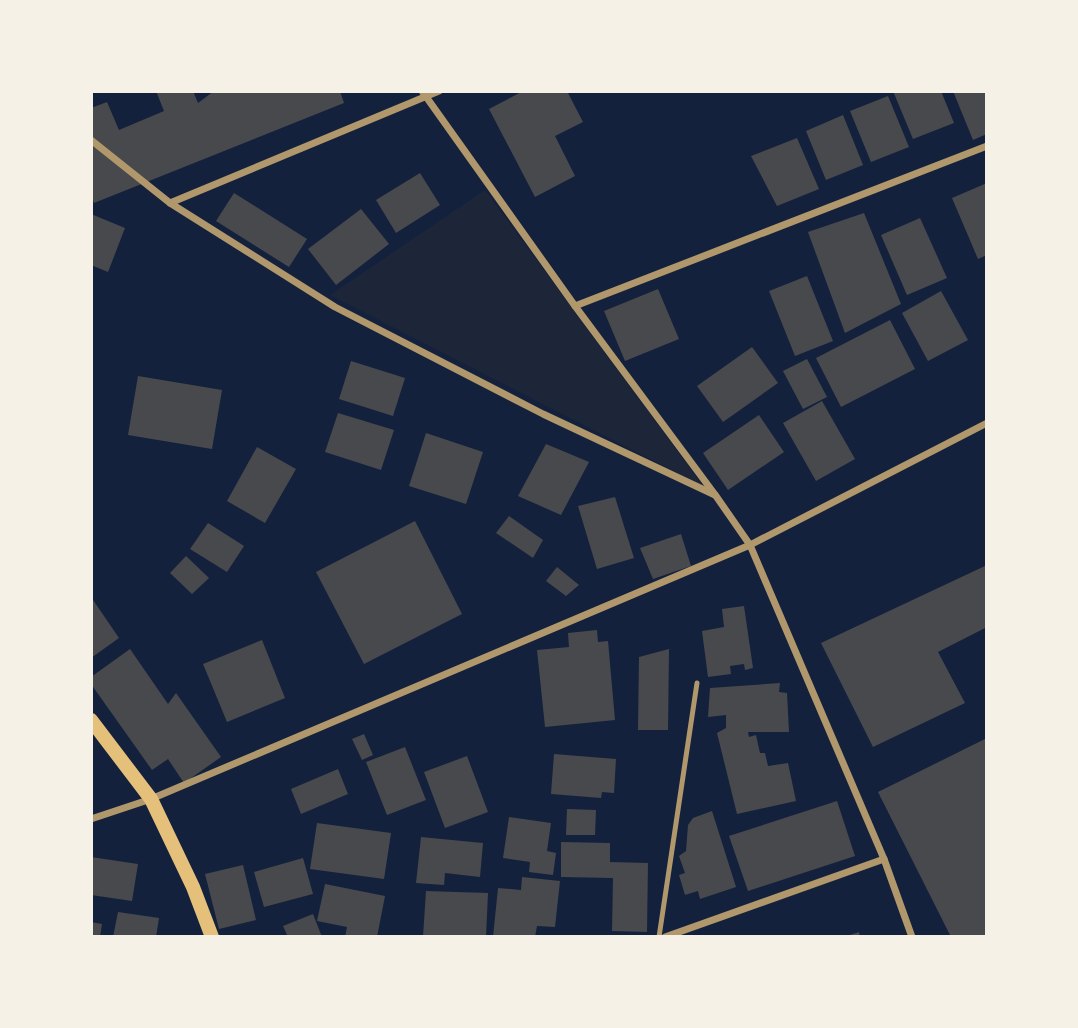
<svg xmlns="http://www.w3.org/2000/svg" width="1078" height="1028" viewBox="0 0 1078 1028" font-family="Poppins,sans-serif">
	<rect width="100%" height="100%" fill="#14213d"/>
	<polygon fill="#1d2539" points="485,190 703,486 330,295"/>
	<g fill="#48494c">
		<polygon points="156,91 193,91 198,103 214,91 340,91 344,103 94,203 91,195 91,108 107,102 119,130 164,111"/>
		<polygon points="523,91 567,91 583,122 555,136 575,176 535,197 489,109"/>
		<polygon points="893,91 941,91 954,123 913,139"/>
		<polygon points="953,91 987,91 987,134 973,140"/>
		<polygon points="888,96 909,147 871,162 850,111"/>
		<polygon points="843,115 863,165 826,180 806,131"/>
		<polygon points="797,138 819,189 777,206 751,156"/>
		<polygon points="420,173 440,205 396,233 376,200"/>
		<polygon points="987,183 987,255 978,259 952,198"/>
		<polygon points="234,193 307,239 289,267 216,221"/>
		<polygon points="361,209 389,244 336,285 308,249"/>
		<polygon points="864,213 901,304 845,333 808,232"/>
		<polygon points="91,214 125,228 108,272 91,265"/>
		<polygon points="920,218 947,278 907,295 881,235"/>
		<polygon points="807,276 833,341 795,356 769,291"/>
		<polygon points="658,289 679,339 625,361 604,311"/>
		<polygon points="941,291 968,340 928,361 902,313"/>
		<polygon points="890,320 915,369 841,407 816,358"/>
		<polygon points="752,347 778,383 723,422 697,386"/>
		<polygon points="807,359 827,397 803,409 783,371"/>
		<polygon points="351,361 405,378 393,416 339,399"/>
		<polygon points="138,376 222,390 212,449 128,435"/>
		<polygon points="822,401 855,459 816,481 783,423"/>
		<polygon points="338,413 394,430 381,470 325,452"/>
		<polygon points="759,415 784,452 728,490 703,453"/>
		<polygon points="426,433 483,452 466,504 409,486"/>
		<polygon points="546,444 589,462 561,515 518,496"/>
		<polygon points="257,447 296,469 265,523 227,501"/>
		<polygon points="615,497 634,558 597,569 578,506"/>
		<polygon points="509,516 543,540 533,558 496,533"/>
		<polygon points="415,521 462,614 364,664 316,572"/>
		<polygon points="208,523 244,546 227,572 190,549"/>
		<polygon points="681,534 691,566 653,579 640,548"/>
		<polygon points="186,556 209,578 192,594 170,573"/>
		<polygon points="987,565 987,627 938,652 965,703 873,747 821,643"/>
		<polygon points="557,567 579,585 566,596 546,581"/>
		<polygon points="91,597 119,638 91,658"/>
		<polygon points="744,606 753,668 745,670 744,664 730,666 731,674 708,677 702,631 724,627 722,609"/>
		<polygon points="597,630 598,642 608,641 615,720 545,727 537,650 569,647 568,633"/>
		<polygon points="262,640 285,698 227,722 203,664"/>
		<polygon points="130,649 168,704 176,693 221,757 184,783 168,759 152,770 91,684 91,677"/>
		<polygon points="669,649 668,730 638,730 639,657"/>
		<polygon points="780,683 779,692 787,693 789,732 748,732 749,737 756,735 760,753 765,753 768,766 788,763 796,801 737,814 717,733 726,728 726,715 708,717 710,688"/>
		<polygon points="364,734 373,755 362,760 352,739"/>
		<polygon points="987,738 987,937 951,937 878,792"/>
		<polygon points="405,747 426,800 387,815 366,762"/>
		<polygon points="554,754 616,759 614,793 602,792 601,798 551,794"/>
		<polygon points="467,756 488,812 445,828 424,772"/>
		<polygon points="338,769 348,794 301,814 291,789"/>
		<polygon points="837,801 855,856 748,891 729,836"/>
		<polygon points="567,809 596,810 595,835 566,835"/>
		<polygon points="712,811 736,887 700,899 698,891 685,895 679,875 685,873 679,856 686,851 688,825 693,818"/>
		<polygon points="509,817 551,823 547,851 556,853 553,875 529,872 530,862 503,858"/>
		<polygon points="317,823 391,833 384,879 310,869"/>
		<polygon points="421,837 483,843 480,877 445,873 444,885 416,883"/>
		<polygon points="561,842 610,843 610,862 648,863 647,932 612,931 613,878 561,877"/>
		<polygon points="91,857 138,864 132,901 91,895"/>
		<polygon points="303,858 313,894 264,907 254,872"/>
		<polygon points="243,865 256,920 219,929 205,874"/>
		<polygon points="522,877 560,881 555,927 537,926 535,937 493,937 498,888 521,890"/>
		<polygon points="325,884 385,896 377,937 345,937 347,927 317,921"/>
		<polygon points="426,891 488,893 486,937 423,937"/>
		<polygon points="118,912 159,918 156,937 113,937"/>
		<polygon points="313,914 322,937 288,937 283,926"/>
		<polygon points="91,922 102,924 100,937 91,937"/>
		<polygon points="859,932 860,937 844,937"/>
	</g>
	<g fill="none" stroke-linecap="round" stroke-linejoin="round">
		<polyline stroke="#b1986c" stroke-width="5" points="659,937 697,683"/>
		<g stroke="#b1986c" stroke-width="7">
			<polyline points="422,91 575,306 716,496 750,545 884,859 912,937"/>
			<polyline points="91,140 170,203 335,307 543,414 715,495"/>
			<polyline points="170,203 439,91"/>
			<polyline points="575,306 987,146"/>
			<polyline points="91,819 151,799 750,545 987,423"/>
			<polyline points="665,937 884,859"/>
		</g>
		<polyline stroke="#e5c07b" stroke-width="14" points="91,720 151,799 193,887 212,937"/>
	</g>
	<rect width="1078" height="1028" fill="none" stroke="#f6f1e7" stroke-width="186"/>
</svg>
